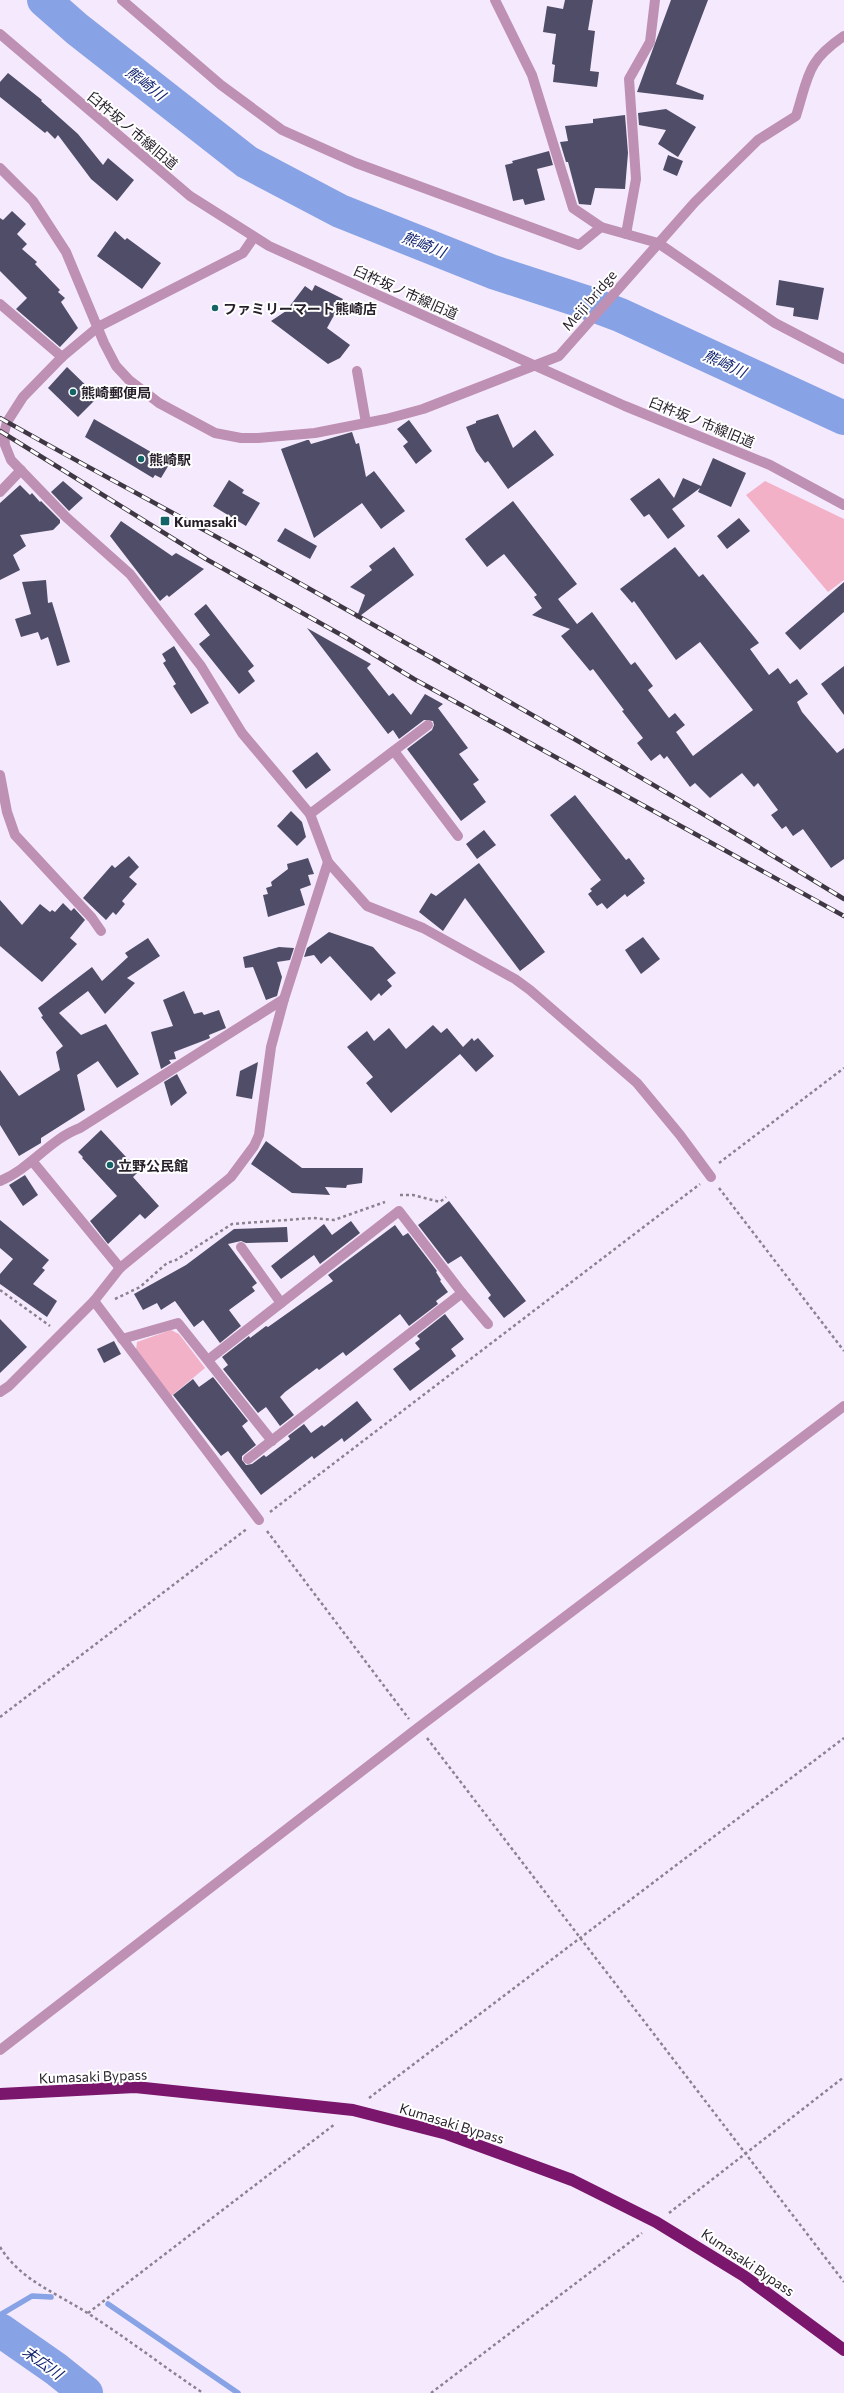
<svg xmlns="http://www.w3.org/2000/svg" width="844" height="2393" viewBox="0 0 844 2393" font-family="Commissioner,'Noto Sans JP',sans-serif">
	<rect width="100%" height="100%" fill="#f5eafd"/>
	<g fill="#f3b1c8">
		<polygon points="765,481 844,519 844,580 828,592 746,495"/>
		<polygon points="171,1330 179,1334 205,1368 170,1397 136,1350 137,1342"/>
	</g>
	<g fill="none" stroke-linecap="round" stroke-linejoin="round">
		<g stroke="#87a2e5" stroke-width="5.5">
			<polyline points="108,2304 238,2393"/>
			<polyline points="0,2315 32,2296 51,2297"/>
		</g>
		<g stroke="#87a2e5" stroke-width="34">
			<polyline points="44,0 77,29 247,162 340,211 493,272 588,303 620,315 844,418"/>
			<polyline points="0,2330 56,2369 86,2393"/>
		</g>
	</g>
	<g fill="#504d69">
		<polygon points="565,0 593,0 588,30 595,31 590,71 599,72 597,87 553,82 555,65 552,64 556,34 543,32 547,6 563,9"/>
		<polygon points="671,0 708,0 676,84 704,95 703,100 637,92"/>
		<polygon points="8,73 42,100 41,101 78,134 103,165 108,158 134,180 117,201 91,179 58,135 55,139 47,131 45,133 0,97 0,82"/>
		<polygon points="666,109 696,127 678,157 658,144 666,130 639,125 638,113"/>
		<polygon points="625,115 628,153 625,189 595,188 591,205 579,204 568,162 566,162 560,142 568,141 565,126 593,123 593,119"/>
		<polygon points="549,151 553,165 537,169 545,200 525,205 523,199 513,201 505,165 513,163 512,161"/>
		<polygon points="668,155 683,161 677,176 663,170"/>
		<polygon points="12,211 26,224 17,234 27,244 22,249 37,262 35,264 60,290 58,292 65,298 61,302 78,328 60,347 16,309 27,298 0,271 0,218 3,220"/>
		<polygon points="115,231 125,240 127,238 161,263 142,289 97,256"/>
		<polygon points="779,280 824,288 818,320 793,316 794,308 776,305"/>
		<polygon points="315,285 343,299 327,328 350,345 340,358 328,364 271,321 286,311 305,286 312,291"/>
		<polygon points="67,367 98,397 78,417 48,388"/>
		<polygon points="498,414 513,448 535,430 554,455 508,489 488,461 485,463 476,451 466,427 476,423 476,421"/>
		<polygon points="94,419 170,463 161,478 155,475 153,478 85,437"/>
		<polygon points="409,420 432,451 416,464 403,446 408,442 397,429"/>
		<polygon points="352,432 356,444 359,443 366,477 374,471 405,511 381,529 362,503 314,538 281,449 307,440 309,440 311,444"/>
		<polygon points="713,458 746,473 731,507 698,492 700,488 672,509 685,526 668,539 649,514 644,517 630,499 659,478 674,498 683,478 701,486"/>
		<polygon points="229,480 244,490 242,493 260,503 246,526 213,506"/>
		<polygon points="63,481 83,498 69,511 51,492"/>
		<polygon points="20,485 30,495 32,493 40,502 41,501 60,520 60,523 53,530 20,535 26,546 13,555 20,570 0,580 0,503"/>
		<polygon points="513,501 577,584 558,599 577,624 592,612 631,665 635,662 653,686 648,690 669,718 675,713 685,725 676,732 693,756 753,710 700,642 676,660 634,601 632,603 620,589 675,547 699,577 703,574 759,643 750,649 769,675 778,668 790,684 797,679 808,694 797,702 802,712 837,753 844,748 844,859 831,868 803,829 793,836 786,826 782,829 771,815 778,810 758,783 754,787 742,773 710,798 695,783 690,787 667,756 664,759 660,754 651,761 637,743 643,738 622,711 624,710 593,669 590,671 561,636 570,629 532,615 542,608 534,597 537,595 504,554 487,567 465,539"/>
		<polygon points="739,518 750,531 727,549 717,536"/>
		<polygon points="121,521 172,556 176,553 204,569 169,597 167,595 160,601 110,536"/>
		<polygon points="285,528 317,546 310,559 277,541"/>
		<polygon points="394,547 414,575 356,619 365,595 350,587 372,570 369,566"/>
		<polygon points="46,580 48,603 52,602 70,662 57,666 48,637 41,640 38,632 21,637 15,619 31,614 22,582"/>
		<polygon points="844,582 844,612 800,650 785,633"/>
		<polygon points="206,604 254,666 248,671 255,681 239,694 199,644 210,635 194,614"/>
		<polygon points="307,628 371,664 367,668 389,696 393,693 411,715 425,694 443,704 438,708 468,748 459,754 479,780 473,784 486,802 461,821 407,749 432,730 434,725 433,721 424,720 399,739 393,730 388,734"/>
		<polygon points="174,646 209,703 191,714 173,686 176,684 163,663 166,661 162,654"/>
		<polygon points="844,666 844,715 821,684"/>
		<polygon points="317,752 331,770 306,789 292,771"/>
		<polygon points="575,795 626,860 629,858 645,879 643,880 645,883 627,897 625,894 607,909 602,903 597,906 588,894 592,891 590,889 601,880 550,815"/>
		<polygon points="291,811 302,822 306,837 297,846 277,826"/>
		<polygon points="484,830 496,845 477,859 466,844"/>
		<polygon points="129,856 139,867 129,877 137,884 122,901 125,904 116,915 113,912 106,920 83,898 112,865 115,868"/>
		<polygon points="308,858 314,874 308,875 311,885 300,889 305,905 268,917 263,895 268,894 266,888 272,886 271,882 288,869 287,864"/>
		<polygon points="479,863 545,952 520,971 465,898 443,931 419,912 431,893 436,896"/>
		<polygon points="0,900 22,925 40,904 50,912 52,910 55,912 63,903 71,911 74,908 85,920 70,938 77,944 42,982 0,946"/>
		<polygon points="329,932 373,947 396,973 387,980 392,986 381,996 379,993 371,1001 330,956 321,964 314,955 304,957 307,948"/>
		<polygon points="643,937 660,959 641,974 625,950"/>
		<polygon points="148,938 160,956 127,978 135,983 105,1014 88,991 59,1013 81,1035 106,1024 139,1074 117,1088 98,1061 77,1075 85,1110 41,1138 41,1143 19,1156 0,1125 0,1070 19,1096 60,1070 56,1052 63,1046 41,1017 43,1016 38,1008 92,967 102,981 128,957 125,953"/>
		<polygon points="279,947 294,948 290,960 277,962 282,977 277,996 266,1000 253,967 245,968 243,957"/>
		<polygon points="184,991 194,1014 202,1012 204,1015 219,1010 226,1028 209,1035 210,1038 208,1039 174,1052 176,1059 169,1060 171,1063 161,1069 151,1032 173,1026 163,1000"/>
		<polygon points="433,1025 441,1033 447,1028 463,1047 472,1038 474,1041 478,1038 494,1056 476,1072 460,1054 391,1113 366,1083 373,1077 347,1047 367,1031 374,1041 389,1028 406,1049"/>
		<polygon points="258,1062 252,1099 236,1096 240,1071"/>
		<polygon points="177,1074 187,1093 171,1106 164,1082"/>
		<polygon points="101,1130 139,1171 133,1177 159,1206 145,1219 140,1214 108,1244 90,1221 117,1196 82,1158 83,1157 78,1152"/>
		<polygon points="266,1141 302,1168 363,1168 362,1183 347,1185 346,1188 325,1187 330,1195 292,1193 251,1164"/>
		<polygon points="25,1175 38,1195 23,1206 9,1185"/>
		<polygon points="449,1201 526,1301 504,1318 488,1298 491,1295 461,1256 448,1264 418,1225"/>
		<polygon points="0,1220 49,1260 42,1268 45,1270 33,1284 57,1301 47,1317 0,1284 0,1274 13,1259 0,1248"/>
		<polygon points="351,1221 360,1233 320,1264 314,1255 281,1279 271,1266 324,1224 332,1235"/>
		<polygon points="395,1225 403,1236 408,1233 437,1271 436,1272 441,1280 440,1281 448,1292 436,1301 438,1304 409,1326 400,1314 346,1356 343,1352 319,1370 317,1368 285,1392 280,1397 294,1415 280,1426 266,1407 258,1413 223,1369 228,1365 222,1357 249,1336 250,1338 266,1326 268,1327 333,1281 328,1275"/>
		<polygon points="287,1227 288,1242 246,1243 241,1241 228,1244 257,1283 252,1287 255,1291 229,1310 241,1326 220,1343 203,1320 194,1327 175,1301 161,1310 157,1303 143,1310 134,1294 186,1265 234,1229"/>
		<polygon points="445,1314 464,1339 451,1349 456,1356 410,1391 393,1369 420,1349 415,1343 420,1339 417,1336"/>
		<polygon points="0,1319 27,1347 0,1373"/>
		<polygon points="114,1341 121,1354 104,1363 97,1349"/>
		<polygon points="213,1377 248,1421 242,1426 256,1445 242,1456 242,1460 246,1465 252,1464 264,1455 266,1457 290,1439 288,1436 304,1424 311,1433 322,1425 324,1427 357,1401 372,1420 344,1442 342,1438 314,1459 312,1456 261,1495 228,1451 221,1456 173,1395 193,1379 199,1387"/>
	</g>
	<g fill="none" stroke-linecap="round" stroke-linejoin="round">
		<g stroke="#8b8291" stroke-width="2.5" stroke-dasharray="3 3" stroke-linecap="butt">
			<polyline points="719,1163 844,1068"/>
			<polyline points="719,1188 844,1351"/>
			<polyline points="400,1195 413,1195 440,1202 446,1197"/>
			<polyline points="0,1290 50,1326"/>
			<polyline points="115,1299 140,1287 167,1263 176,1260 232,1224 313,1218 334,1220 385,1202"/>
			<polyline points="270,1512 700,1184"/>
			<polyline points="267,1531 409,1719"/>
			<polyline points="0,1717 248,1528"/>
			<polyline points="427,1738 844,2282"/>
			<polyline points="369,2098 844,1738"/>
			<polyline points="669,2213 844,2077"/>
			<path d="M 0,2247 C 21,2281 57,2293 89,2314 C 128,2339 164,2367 203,2393"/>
			<polyline points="88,2313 335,2124"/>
			<polyline points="431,2393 642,2233"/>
		</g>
		<g stroke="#be90b4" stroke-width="10">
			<polyline points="122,0 221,85 282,130 356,163 579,245 601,227"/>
			<polyline points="495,0 532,75 573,208 601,227 658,243 775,323 844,359"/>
			<polyline points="0,34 190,196 269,246 625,406 770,465 844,505"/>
			<path d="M 0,168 L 33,201 L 66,252 L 104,343 L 116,366 L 129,380 L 159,403 L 215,433 L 241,438 L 258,438 L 315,433 L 386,419 L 423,409 L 559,356 L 695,202 L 758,140 L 796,116 C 809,75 806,62 844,36"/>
			<polyline points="626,234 636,179 629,79 650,42 655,0"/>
			<polyline points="254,237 243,253 98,327 62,357 23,397 7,422 4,433 5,445 11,460 66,517 130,574 201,666 242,733 310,814 328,862 367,906 423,928 515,979 530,990 637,1083 680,1135 711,1177"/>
			<polyline points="0,304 62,357"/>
			<polyline points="357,371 366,423"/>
			<polyline points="0,492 21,470"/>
			<polyline points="394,751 458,836"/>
			<polyline points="0,775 7,812 15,835 92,918 101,931"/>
			<polyline points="310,814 428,725"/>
			<polyline points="33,1162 120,1268"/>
			<path d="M 0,1181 C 30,1169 50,1139 80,1128 L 284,999"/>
			<polyline points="241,1247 281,1303"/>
			<polyline points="94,1301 259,1520"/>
			<polyline points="122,1339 178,1323 272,1441"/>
			<polyline points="208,1360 399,1211 462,1293 488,1324"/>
			<polyline points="0,1392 9,1386 94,1301 120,1268 231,1177 254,1146 259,1135 271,1047 284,999 328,862"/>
			<polyline points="248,1459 462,1293"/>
			<polyline points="0,2050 419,1727 844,1406"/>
		</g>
		<polyline stroke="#7a176d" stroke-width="12" points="0,2094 135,2087 353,2110 447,2134 572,2180 656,2222 744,2276 844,2350"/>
		<defs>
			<g id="rail">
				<path d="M 0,418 C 81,464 163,507 244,552 C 445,665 647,778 844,899"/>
				<polyline points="0,431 206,559 345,637 414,679 844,916"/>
			</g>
		</defs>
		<use href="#rail" stroke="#3f3743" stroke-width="4.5"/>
		<use href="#rail" stroke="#fff" stroke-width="3" stroke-dasharray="9" stroke-linecap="butt"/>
	</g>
	<g fill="#136367" stroke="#fff" stroke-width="1.5">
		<circle cx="215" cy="308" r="4"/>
		<circle cx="73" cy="392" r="4"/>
		<circle cx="141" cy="459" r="4"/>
		<rect x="160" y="516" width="10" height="10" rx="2"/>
		<circle cx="110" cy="1165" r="4"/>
	</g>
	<g text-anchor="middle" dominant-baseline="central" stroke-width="4" stroke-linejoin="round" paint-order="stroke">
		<g font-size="14" fill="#261f2a" stroke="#fff">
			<text transform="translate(133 130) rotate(40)">臼杵坂ノ市線旧道</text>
			<text transform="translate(406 292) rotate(24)">臼杵坂ノ市線旧道</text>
			<text transform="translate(589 300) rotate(-49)">Meiji bridge</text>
			<text transform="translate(702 422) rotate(22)">臼杵坂ノ市線旧道</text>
			<text transform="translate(93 2076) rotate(-2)">Kumasaki Bypass</text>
			<text transform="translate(452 2123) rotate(17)">Kumasaki Bypass</text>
			<text transform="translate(748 2262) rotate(34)">Kumasaki Bypass</text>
		</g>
		<g font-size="14" font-weight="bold" fill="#261f2a" stroke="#fff" text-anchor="start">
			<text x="223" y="308">ファミリーマート熊崎店</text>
			<text x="81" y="392">熊崎郵便局</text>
			<text x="149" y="459">熊崎駅</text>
			<text x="174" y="521">Kumasaki</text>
			<text x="118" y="1165">立野公民館</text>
		</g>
		<g font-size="15" font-style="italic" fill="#122470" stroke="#fff">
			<text transform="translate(146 83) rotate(38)">熊崎川</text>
			<text transform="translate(424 244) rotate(22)">熊崎川</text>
			<text transform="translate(725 363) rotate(25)">熊崎川</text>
			<text transform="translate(43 2362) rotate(36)">末広川</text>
		</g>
	</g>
</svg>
